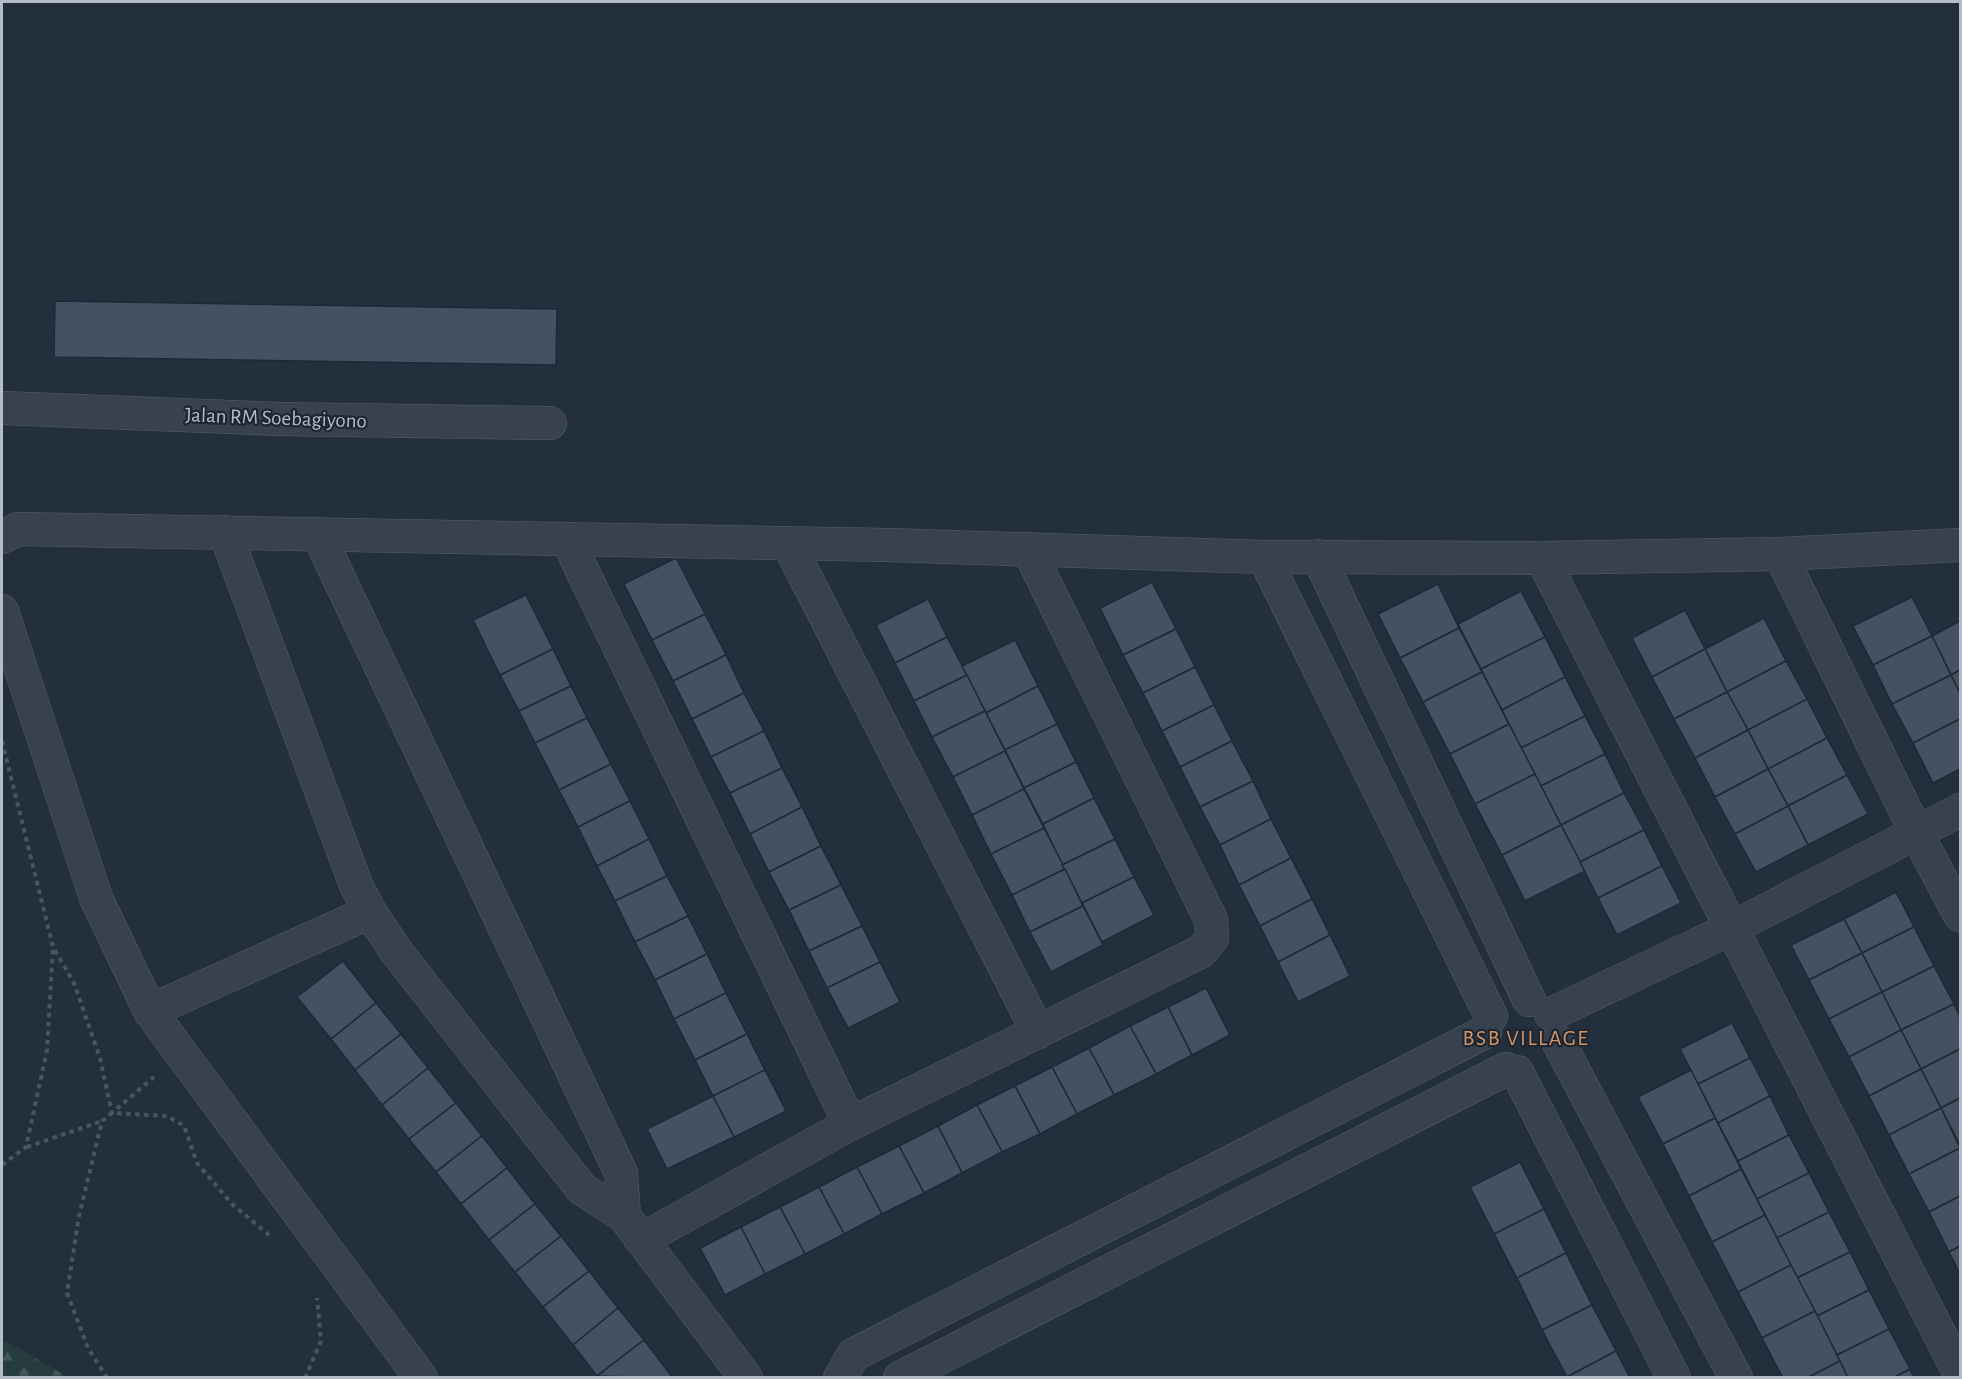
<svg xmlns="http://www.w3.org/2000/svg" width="1962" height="1379" viewBox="0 0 1962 1379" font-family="'Alegreya Sans',sans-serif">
	<defs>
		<pattern id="forest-firs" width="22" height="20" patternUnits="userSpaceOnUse" patternTransform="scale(1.5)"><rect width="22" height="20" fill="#263c3f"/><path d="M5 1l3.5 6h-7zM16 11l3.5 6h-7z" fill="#435659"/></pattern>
	</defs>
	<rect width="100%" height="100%" fill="#242f3e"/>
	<polygon fill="url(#forest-firs)" points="2,1341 8,1342 68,1377 2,1377"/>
	<g fill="#455162" stroke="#1f2835" stroke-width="1.5">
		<polygon points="55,301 557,309 556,365 54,357"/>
		<polygon points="676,558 705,614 652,640 624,584"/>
		<polygon points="1152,582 1176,629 1123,655 1100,608"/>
		<polygon points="1438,584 1459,628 1400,658 1378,614"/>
		<polygon points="1521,591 1545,637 1481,669 1458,624"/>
		<polygon points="526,595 553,649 500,675 473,620"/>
		<polygon points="1912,597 1932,636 1873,665 1853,626"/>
		<polygon points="928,599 947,637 895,663 876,625"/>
		<polygon points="1685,610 1705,649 1652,677 1632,638"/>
		<polygon points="705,614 726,655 673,681 652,640"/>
		<polygon points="1764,618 1786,661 1727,692 1705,649"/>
		<polygon points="1960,621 1960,670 1951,675 1932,636"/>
		<polygon points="1459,628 1482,672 1423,702 1400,658"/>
		<polygon points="1176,629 1195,667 1143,693 1123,655"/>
		<polygon points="1932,636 1951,675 1892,704 1873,665"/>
		<polygon points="947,637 967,675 914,701 895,663"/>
		<polygon points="1545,637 1565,677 1502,710 1481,669"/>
		<polygon points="1015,640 1038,686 986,713 962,666"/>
		<polygon points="553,649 571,686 519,711 500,675"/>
		<polygon points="1705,649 1727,692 1674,719 1652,677"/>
		<polygon points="726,655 744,693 692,719 673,681"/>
		<polygon points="1786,661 1807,699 1748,730 1727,692"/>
		<polygon points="1195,667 1214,705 1162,731 1143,693"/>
		<polygon points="1960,670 1960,693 1951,675"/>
		<polygon points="1482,672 1509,724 1450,754 1423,702"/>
		<polygon points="967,675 985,711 932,737 914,701"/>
		<polygon points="1951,675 1960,693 1960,719 1913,743 1892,704"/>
		<polygon points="1565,677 1585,716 1521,748 1502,710"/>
		<polygon points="571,686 587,718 535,743 519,711"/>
		<polygon points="1038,686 1057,724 1005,750 986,713"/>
		<polygon points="1727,692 1748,730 1695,758 1674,719"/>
		<polygon points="744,693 764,731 711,757 692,719"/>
		<polygon points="1807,699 1827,738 1768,769 1748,730"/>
		<polygon points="1214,705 1232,741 1180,767 1162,731"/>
		<polygon points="985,711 1005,751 953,777 932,737"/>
		<polygon points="1585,716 1605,754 1541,786 1521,748"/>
		<polygon points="587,718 611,764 559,790 535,743"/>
		<polygon points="1960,719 1960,769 1933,783 1913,743"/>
		<polygon points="1057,724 1076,762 1024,788 1005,750"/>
		<polygon points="1509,724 1535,774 1475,804 1450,754"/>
		<polygon points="1748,730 1768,769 1715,797 1695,758"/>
		<polygon points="764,731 782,768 730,793 711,757"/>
		<polygon points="1827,738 1847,775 1788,806 1768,769"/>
		<polygon points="1232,741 1253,781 1200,807 1180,767"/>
		<polygon points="1005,751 1024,789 972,815 953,777"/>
		<polygon points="1605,754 1624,793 1561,825 1541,786"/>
		<polygon points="1076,762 1094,798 1043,824 1024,788"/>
		<polygon points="611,764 630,801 578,827 559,790"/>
		<polygon points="782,768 802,807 750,834 730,793"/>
		<polygon points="1768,769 1788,806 1735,834 1715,797"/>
		<polygon points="1535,774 1561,825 1502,855 1475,804"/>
		<polygon points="1847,775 1868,814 1808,845 1788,806"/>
		<polygon points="1253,781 1271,819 1220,845 1200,807"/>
		<polygon points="1024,789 1044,828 991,854 972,815"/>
		<polygon points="1624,793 1644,830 1580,862 1561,825"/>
		<polygon points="1094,798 1115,839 1062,865 1043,824"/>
		<polygon points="630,801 649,839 597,866 578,827"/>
		<polygon points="1788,806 1808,845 1756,872 1735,834"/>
		<polygon points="802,807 821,846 769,872 750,834"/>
		<polygon points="1271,819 1291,858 1239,885 1220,845"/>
		<polygon points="1561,825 1585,871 1525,901 1502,855"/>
		<polygon points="1044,828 1065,869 1012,895 991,854"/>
		<polygon points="1644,830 1662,866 1598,898 1580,862"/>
		<polygon points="649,839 667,876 615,901 597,866"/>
		<polygon points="1115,839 1134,877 1082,903 1062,865"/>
		<polygon points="821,846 841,885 789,910 769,872"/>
		<polygon points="1291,858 1312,899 1260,926 1239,885"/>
		<polygon points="1662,866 1681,903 1617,935 1598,898"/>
		<polygon points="1065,869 1083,906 1030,932 1012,895"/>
		<polygon points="667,876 688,916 635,942 615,901"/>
		<polygon points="1134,877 1154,915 1102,942 1082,903"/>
		<polygon points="841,885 862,926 809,951 789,910"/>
		<polygon points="1896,892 1914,927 1862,953 1844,919"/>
		<polygon points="1312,899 1330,935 1278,962 1260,926"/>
		<polygon points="1083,906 1103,945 1051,972 1030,932"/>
		<polygon points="688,916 707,954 655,980 635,942"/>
		<polygon points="1844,919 1862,953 1809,980 1791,945"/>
		<polygon points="862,926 880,962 827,988 809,951"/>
		<polygon points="1914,927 1934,966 1882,992 1862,953"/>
		<polygon points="1330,935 1350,976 1298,1002 1278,962"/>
		<polygon points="1862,953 1882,992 1829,1019 1809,980"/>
		<polygon points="707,954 726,993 674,1019 655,980"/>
		<polygon points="343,961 376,1003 331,1039 297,997"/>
		<polygon points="880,962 900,1002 848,1028 827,988"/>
		<polygon points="1934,966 1954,1004 1901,1030 1882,992"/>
		<polygon points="1206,988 1230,1035 1192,1055 1168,1007"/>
		<polygon points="1882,992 1901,1030 1849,1057 1829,1019"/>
		<polygon points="726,993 747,1034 695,1060 674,1019"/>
		<polygon points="376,1003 401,1034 355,1070 331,1039"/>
		<polygon points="1954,1004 1960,1017 1960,1049 1921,1069 1901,1030"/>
		<polygon points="1168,1007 1192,1055 1156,1074 1130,1026"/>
		<polygon points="1732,1023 1750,1058 1698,1084 1680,1049"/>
		<polygon points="1130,1026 1156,1074 1114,1095 1089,1048"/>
		<polygon points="1901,1030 1921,1069 1869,1096 1849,1057"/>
		<polygon points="401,1034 428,1068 382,1105 355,1070"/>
		<polygon points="747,1034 765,1070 713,1096 695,1060"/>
		<polygon points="1089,1048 1114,1095 1077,1114 1052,1067"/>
		<polygon points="1960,1049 1960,1098 1941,1108 1921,1069"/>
		<polygon points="1750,1058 1770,1096 1718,1123 1698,1084"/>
		<polygon points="1052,1067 1077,1114 1040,1134 1015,1086"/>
		<polygon points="428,1068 456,1103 409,1139 382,1105"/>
		<polygon points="1921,1069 1941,1108 1889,1135 1869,1096"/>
		<polygon points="765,1070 786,1111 734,1137 713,1096"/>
		<polygon points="1691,1070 1715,1118 1663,1144 1638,1097"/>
		<polygon points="1015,1086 1040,1134 1002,1152 977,1105"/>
		<polygon points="713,1096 734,1137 667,1169 647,1129"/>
		<polygon points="1770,1096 1789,1135 1738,1161 1718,1123"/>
		<polygon points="1960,1098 1960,1145 1941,1108"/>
		<polygon points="456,1103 482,1136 436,1172 409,1139"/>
		<polygon points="977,1105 1002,1152 962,1173 938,1126"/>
		<polygon points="1941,1108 1960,1148 1909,1174 1889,1135"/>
		<polygon points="1715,1118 1741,1169 1689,1196 1663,1144"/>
		<polygon points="938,1126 962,1173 924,1193 899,1146"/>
		<polygon points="1789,1135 1809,1173 1757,1199 1738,1161"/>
		<polygon points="482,1136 507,1168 461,1204 436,1172"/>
		<polygon points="899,1146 924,1193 882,1214 857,1167"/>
		<polygon points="1960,1148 1960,1196 1929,1212 1909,1174"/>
		<polygon points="1520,1162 1544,1209 1494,1234 1470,1187"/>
		<polygon points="857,1167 882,1214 844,1234 819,1187"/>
		<polygon points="507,1168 535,1204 489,1240 461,1204"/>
		<polygon points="1741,1169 1765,1215 1712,1242 1689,1196"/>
		<polygon points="1809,1173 1829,1212 1777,1238 1757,1199"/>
		<polygon points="819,1187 844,1234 805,1254 780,1207"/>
		<polygon points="1960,1196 1960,1246 1949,1252 1929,1212"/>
		<polygon points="535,1204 561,1236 515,1272 489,1240"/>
		<polygon points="780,1207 805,1254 765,1274 741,1227"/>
		<polygon points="1544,1209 1566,1253 1517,1278 1494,1234"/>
		<polygon points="1829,1212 1850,1252 1797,1278 1777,1238"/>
		<polygon points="1765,1215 1791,1265 1738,1292 1712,1242"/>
		<polygon points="741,1227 765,1274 725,1295 700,1248"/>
		<polygon points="561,1236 589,1271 543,1307 515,1272"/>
		<polygon points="1960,1246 1960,1274 1949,1252"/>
		<polygon points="1850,1252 1869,1290 1817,1316 1797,1278"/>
		<polygon points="1566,1253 1592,1305 1542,1330 1517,1278"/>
		<polygon points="1791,1265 1815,1311 1762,1338 1738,1292"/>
		<polygon points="589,1271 618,1308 573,1345 543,1307"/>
		<polygon points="1869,1290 1889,1329 1837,1355 1817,1316"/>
		<polygon points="1592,1305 1616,1351 1567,1377 1542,1330"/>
		<polygon points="618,1308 644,1340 597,1376 573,1345"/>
		<polygon points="1815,1311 1840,1361 1807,1378 1783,1378 1762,1338"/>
		<polygon points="1889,1329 1910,1369 1893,1378 1848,1378 1837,1355"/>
		<polygon points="644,1340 673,1378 597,1376"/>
		<polygon points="1616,1351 1630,1378 1567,1378 1567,1377"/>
		<polygon points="1840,1361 1848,1378 1807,1378"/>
		<polygon points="1910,1369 1914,1378 1893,1378"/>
	</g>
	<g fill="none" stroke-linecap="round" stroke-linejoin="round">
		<defs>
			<g id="street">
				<polyline points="2,408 279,419 550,423"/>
				<polyline points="225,532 356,885 370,912 396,951 582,1189 624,1216 746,1378"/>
				<polyline points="318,534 621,1173 624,1216"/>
				<polyline points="2,537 18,529 888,545 1264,557 1542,558 1780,554 1960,545"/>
				<polyline points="567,539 850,1124"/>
				<polyline points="788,543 1038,1032"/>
				<polyline points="1780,554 1916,832 1960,915"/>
				<polyline points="1318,556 1529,1000"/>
				<polyline points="1264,557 1491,1016"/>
				<polyline points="1542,558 1960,1374"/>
				<polyline points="2,611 96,898 150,1011 421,1378"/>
				<polyline points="150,1011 370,912"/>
				<polyline points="1551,1014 1730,929 1960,810"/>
				<polyline points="1558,1041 1736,1378"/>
				<polyline points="1517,1072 1674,1378"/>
				<polyline points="641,1240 850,1124 1202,951 1212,938 1211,920 1028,549"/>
				<polyline points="840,1378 853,1355 1485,1032"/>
				<polyline points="900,1378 1506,1069"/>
			</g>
		</defs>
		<use href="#street" stroke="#565f6c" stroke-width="34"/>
		<g stroke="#44595c" stroke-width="4" stroke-dasharray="4.5 4.5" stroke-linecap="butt">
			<polyline points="2,741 53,947 74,983 100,1058 112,1113 154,1077"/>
			<polyline points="27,1147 102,1121"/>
			<polyline points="2,1165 26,1147 47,1050 53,948"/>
			<polyline points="107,1378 88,1348 67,1293 79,1216 102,1121 112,1113 167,1116 184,1126 197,1163 232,1204 269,1235"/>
			<polyline points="305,1378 321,1341 317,1298"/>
		</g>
		<use href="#street" stroke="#38414e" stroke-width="33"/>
	</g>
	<g text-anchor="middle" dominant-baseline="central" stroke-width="4.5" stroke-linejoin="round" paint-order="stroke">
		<g font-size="21" fill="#b4bcc9" stroke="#1d2633">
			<text transform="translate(276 418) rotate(2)">Jalan RM Soebagiyono</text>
		</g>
		<g font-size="22" letter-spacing="1.5" fill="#d59563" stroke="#1d2633">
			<text x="1526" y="1038">BSB VILLAGE</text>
		</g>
	</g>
	<rect width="1962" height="1379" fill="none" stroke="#b4bcc9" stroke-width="6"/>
</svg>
